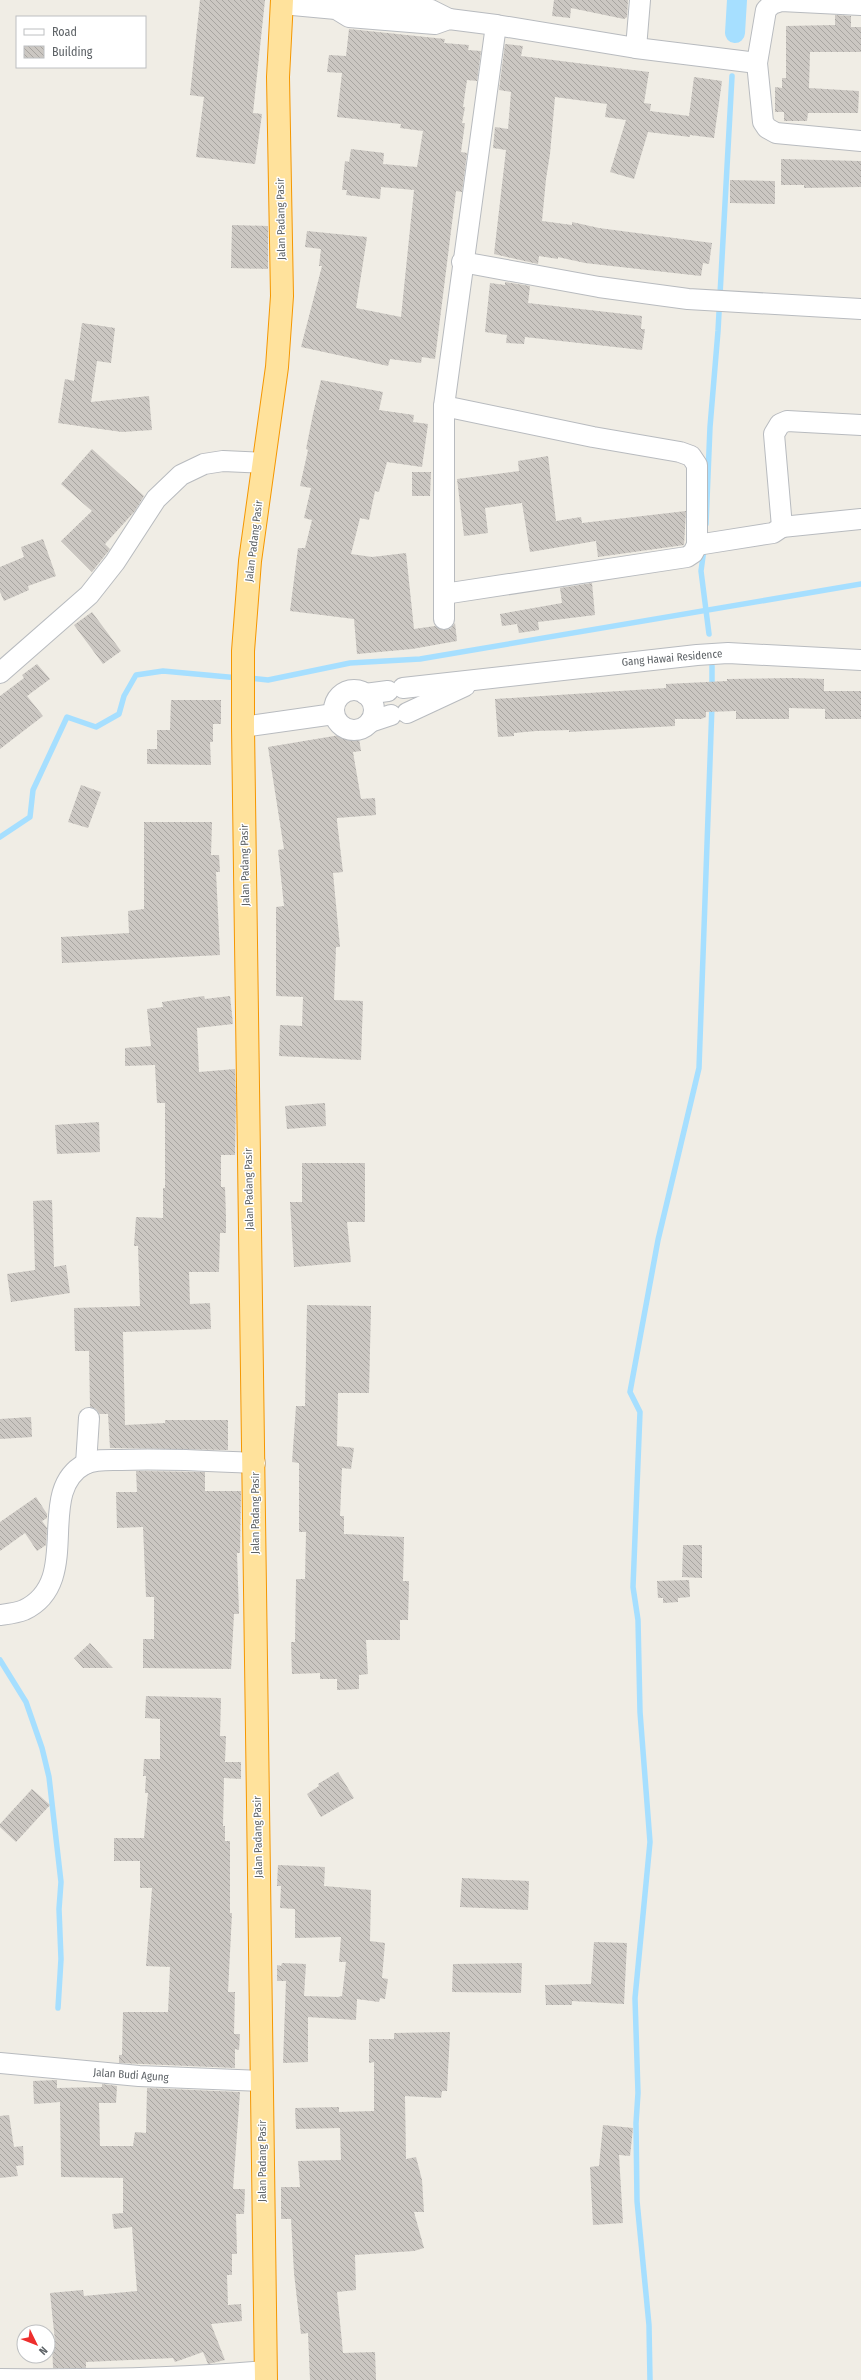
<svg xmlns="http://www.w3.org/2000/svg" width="861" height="2380" viewBox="0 0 861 2380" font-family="'Fira Sans Condensed',sans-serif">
	<defs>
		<pattern id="building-back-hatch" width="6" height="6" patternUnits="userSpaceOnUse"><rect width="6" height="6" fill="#cbc7c2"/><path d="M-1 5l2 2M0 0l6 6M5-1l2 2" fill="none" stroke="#a8a5a1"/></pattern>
	</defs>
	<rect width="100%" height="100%" fill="#f0ede5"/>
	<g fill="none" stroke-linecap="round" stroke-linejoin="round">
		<g stroke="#a6dfff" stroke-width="5.5">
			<polyline points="706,524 710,427 718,331 732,76"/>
			<polyline points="704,549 701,571 709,634"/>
			<polyline points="248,678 268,680 350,663 420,659 861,584"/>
			<polyline points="712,689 712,666"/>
			<polyline points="0,837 30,817 33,790 67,717 96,727 119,714 124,696 136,675 163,671 239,678"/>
			<polyline points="0,1660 26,1702 42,1748 49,1777 61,1882 59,1909 61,1959 58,2008"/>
			<polyline points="650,2380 649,2325 637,2201 636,2123 638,2093 635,1998 650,1842 640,1712 638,1620 633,1587 640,1412 630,1392 658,1240 699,1068 712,705"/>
		</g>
		<polyline stroke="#a6dfff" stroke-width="20" points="735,33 737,0"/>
	</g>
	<g fill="url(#building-back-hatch)">
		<polygon points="200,0 265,0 253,113 262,114 255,164 196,157 204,97 190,95"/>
		<polygon points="554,0 628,0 627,17 624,19 571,8 570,18 552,16"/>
		<polygon points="835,15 851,16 851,27 861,27 861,52 810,52 809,88 859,91 858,113 808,113 807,121 784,121 784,112 775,112 775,87 782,88 782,78 786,78 786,26 835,25"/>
		<polygon points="349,29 445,39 444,43 469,45 468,50 481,51 477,81 467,80 463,107 465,107 462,123 465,123 461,152 467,153 462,192 456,191 435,359 422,357 421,363 390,359 388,366 301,347 322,266 319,266 321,249 305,247 307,231 367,237 356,308 401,317 414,190 381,187 380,199 346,195 347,190 342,190 345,161 349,162 351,149 384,153 383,164 417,167 423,131 400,128 401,124 337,117 342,73 327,72 329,55 346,56"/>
		<polygon points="505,44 523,46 521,56 649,72 644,103 651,104 650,111 689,116 694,77 722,81 714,138 690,135 690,137 648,132 634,179 610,172 626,120 605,117 607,104 555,97 550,154 546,179 542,221 572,225 572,222 599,228 712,243 709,264 703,263 701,276 585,263 558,257 558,259 539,256 538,264 494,254 506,150 493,148 495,127 508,129 511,92 499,90"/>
		<polygon points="781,159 861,161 861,187 804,188 804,185 781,185"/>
		<polygon points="730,180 775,181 775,204 730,203"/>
		<polygon points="232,225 268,226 268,269 231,268"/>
		<polygon points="505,282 530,286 528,303 642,316 641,329 645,329 642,350 525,337 524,344 506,343 507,335 485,332 490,283 505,285"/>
		<polygon points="82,323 115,328 111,363 97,361 91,402 149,396 152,430 122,432 58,423 65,379 74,381"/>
		<polygon points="321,380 383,392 379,410 414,415 413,422 428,424 422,467 387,462 379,492 375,491 369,520 360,518 351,554 372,557 406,553 414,629 435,626 444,630 450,629 455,623 457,641 412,649 357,654 354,619 290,611 298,548 305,548 312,520 304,518 311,488 300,486 308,450 306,449 313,414"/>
		<polygon points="92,449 144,496 135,511 105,544 110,549 92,572 61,541 92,511 61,484"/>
		<polygon points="548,456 556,521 581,517 582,523 686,511 684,545 598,557 596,541 530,552 522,503 485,508 488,533 464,536 457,479 519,471 518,461"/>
		<polygon points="412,472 431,472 430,496 412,496"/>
		<polygon points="43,539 56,576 28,586 29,590 4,601 0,592 0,567 24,557 21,547"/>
		<polygon points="592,583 595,615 538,622 539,630 519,633 517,624 502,626 500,614 562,603 560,588"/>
		<polygon points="92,612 121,651 103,664 74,625"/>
		<polygon points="37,664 50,679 27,696 43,716 0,749 0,696 24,678 22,675"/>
		<polygon points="792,678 824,679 824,691 861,691 861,719 825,719 825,709 789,708 789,719 736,719 736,711 706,712 706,717 701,719 675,719 675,726 569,732 569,730 536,731 514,733 514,736 498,737 495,699 666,688 666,684 727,681 727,679"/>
		<polygon points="171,700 221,700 221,724 213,724 213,742 210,742 211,765 147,764 147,749 157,749 157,730 170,730"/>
		<polygon points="358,732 361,751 353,752 361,799 375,798 376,815 337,818 337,821 343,872 333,873 340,947 336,947 334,1000 363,1001 361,1060 279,1056 280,1025 302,1026 303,997 276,996 276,907 284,906 278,850 284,849 268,747"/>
		<polygon points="81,785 101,792 88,828 68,822"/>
		<polygon points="144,822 212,822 211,855 219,855 220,872 216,872 220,955 62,963 61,937 129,933 128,911 144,909"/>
		<polygon points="204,996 205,999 230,996 233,1024 197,1028 199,1072 235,1069 236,1097 235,1155 221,1155 221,1187 225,1187 226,1218 226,1233 220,1233 219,1272 189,1272 190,1304 210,1303 211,1329 123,1332 125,1425 165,1423 165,1420 228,1420 228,1450 110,1448 108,1414 100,1414 96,1409 90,1407 89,1351 75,1351 74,1308 140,1306 138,1246 134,1246 136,1217 163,1218 163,1188 165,1188 165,1103 157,1103 155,1065 125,1066 125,1048 151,1046 147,1009 163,1007 162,1002"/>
		<polygon points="325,1103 326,1126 287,1129 285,1106"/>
		<polygon points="99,1122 100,1152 57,1154 55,1125"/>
		<polygon points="302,1163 365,1163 365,1222 347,1222 351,1262 294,1267 290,1202 302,1202"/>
		<polygon points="52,1200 54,1267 66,1265 70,1293 11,1302 7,1274 35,1270 33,1201"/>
		<polygon points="307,1305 371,1306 369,1393 338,1393 337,1446 354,1448 351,1469 342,1468 340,1516 344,1516 344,1534 404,1537 403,1581 409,1581 408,1620 400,1620 400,1640 366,1640 368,1674 359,1675 359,1689 337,1690 337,1679 320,1679 320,1673 292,1674 291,1642 295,1642 296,1579 305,1579 306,1532 299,1532 299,1463 292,1462 296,1406 305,1406"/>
		<polygon points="31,1417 32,1437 0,1439 0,1419"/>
		<polygon points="136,1471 205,1472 205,1491 241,1491 240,1553 237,1553 239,1614 234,1614 231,1669 143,1668 143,1639 154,1639 154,1597 146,1597 143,1527 117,1528 116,1492 137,1492"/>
		<polygon points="36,1497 47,1514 47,1518 42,1521 47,1528 46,1545 37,1551 25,1533 0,1551 0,1522"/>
		<polygon points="683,1545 702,1545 702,1578 682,1577"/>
		<polygon points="689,1580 690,1597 678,1598 678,1602 663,1603 663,1598 658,1598 657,1581"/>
		<polygon points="90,1643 113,1668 83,1668 74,1658"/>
		<polygon points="146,1696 221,1698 220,1736 226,1736 225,1762 241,1762 241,1779 224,1778 223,1826 225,1826 225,1841 230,1841 230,1913 232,1913 228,1992 235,1992 234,2034 240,2034 239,2050 235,2049 235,2068 119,2063 119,2055 122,2055 123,2012 168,2012 170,1967 146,1966 152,1888 140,1888 140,1861 114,1861 114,1838 144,1838 148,1793 145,1793 146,1776 143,1776 144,1759 160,1759 160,1719 145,1718"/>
		<polygon points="338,1772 354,1798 321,1817 307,1794 319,1786 318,1784"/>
		<polygon points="32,1789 50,1805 16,1842 0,1827 0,1824"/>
		<polygon points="278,1865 325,1867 324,1886 371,1890 370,1941 385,1943 382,1978 388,1979 385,1999 380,1998 379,2002 357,1999 356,2020 308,2017 308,2062 283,2063 286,1981 277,1981 277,1965 281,1966 282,1963 306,1964 304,1996 338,1997 342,1996 346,1962 339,1962 341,1937 295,1938 295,1909 280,1908 281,1886 277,1886"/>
		<polygon points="462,1878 529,1881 528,1910 460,1907"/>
		<polygon points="594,1942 627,1943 624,2004 572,2001 572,2005 546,2005 545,1985 591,1984"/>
		<polygon points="522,1963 521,1993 452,1992 453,1964"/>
		<polygon points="450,2032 447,2091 442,2091 441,2098 405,2096 406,2159 416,2157 422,2180 424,2212 414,2212 424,2248 414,2251 355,2255 356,2290 337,2292 343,2353 375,2352 376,2380 310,2380 308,2333 301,2334 294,2273 291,2219 281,2219 281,2187 300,2187 298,2161 341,2160 340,2128 296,2129 295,2108 339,2107 339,2112 374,2111 374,2062 369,2063 369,2039 394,2039 394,2033"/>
		<polygon points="57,2080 57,2088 102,2087 102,2084 117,2086 116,2103 99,2103 100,2146 133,2146 135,2132 146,2133 147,2088 240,2092 233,2189 245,2189 244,2214 236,2214 237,2254 232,2254 232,2275 227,2275 228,2305 241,2304 242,2321 211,2324 225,2360 208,2364 203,2352 175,2362 173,2358 86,2362 86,2368 53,2368 52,2341 55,2341 50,2293 83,2290 84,2296 137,2291 132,2227 114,2229 112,2214 123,2213 123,2178 61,2177 60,2102 34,2104 33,2081"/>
		<polygon points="9,2115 14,2147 23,2146 24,2165 16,2166 18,2176 0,2178 0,2116"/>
		<polygon points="603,2125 633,2128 630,2156 619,2155 623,2223 593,2225 590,2167 599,2166"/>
	</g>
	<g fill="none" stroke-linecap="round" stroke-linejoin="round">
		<defs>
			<g id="minor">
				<polyline points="282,4 336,9 349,17 435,24 449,19 496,25 636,48 757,63"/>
				<polyline points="861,5 781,1 772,4 766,10 757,63 763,122 767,128 776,133 861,141"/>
				<polyline points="336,9 354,1 431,10 449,19"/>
				<polyline points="636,48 640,0"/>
				<polyline points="462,262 599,287 688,299 861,309"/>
				<polyline points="444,406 593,437 680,452 691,456 697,465 697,545 693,553 687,557 444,594"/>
				<polyline points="782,527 861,519"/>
				<polyline points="697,545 773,533 782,527 774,434 780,424 787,421 861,425"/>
				<polyline points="444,619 444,406 496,25"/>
				<polyline points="0,673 89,595 115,562 156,499 181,475 204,464 223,461 264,463"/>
				<polyline points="403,688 697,655 728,653 861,660"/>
				<circle cx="354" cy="710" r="20"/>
				<polyline points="365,694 388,691"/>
				<polyline points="407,713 465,686"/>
				<polyline points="370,722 391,715"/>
				<polyline points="243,727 334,714"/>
				<polyline points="86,1464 89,1418"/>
				<path d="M 0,1615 C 7,1614 17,1613 24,1610 C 85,1581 33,1492 85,1464 C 95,1459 110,1460 121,1460 C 165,1458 210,1461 255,1463"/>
				<polyline points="0,2063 139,2076 262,2081"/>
				<path d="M 0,2379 C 89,2380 177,2379 266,2371"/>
			</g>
			<polyline id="trunk" points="266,2380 243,727 243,651 250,561 277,367 282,296 278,77 282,0"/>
		</defs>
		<use href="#minor" stroke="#b8bbbf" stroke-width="22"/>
		<use href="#trunk" stroke="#f59700" stroke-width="24"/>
		<use href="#minor" stroke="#fff" stroke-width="20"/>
		<use href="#trunk" stroke="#ffe29c" stroke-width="22"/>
	</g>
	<g text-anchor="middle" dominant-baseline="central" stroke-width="3" stroke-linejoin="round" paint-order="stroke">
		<g font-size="11" fill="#5d6266" stroke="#fff">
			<text transform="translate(281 219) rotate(-91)">Jalan Padang Pasir</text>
			<text transform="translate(254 541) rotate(-83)">Jalan Padang Pasir</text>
			<text transform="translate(672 658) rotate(-5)">Gang Hawai Residence</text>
			<text transform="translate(245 865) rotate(-91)">Jalan Padang Pasir</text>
			<text transform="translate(249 1189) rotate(-91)">Jalan Padang Pasir</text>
			<text transform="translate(255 1513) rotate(-90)">Jalan Padang Pasir</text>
			<text transform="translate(258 1837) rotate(-91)">Jalan Padang Pasir</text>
			<text transform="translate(131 2075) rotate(4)">Jalan Budi Agung</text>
			<text transform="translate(262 2161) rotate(-90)">Jalan Padang Pasir</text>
		</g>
	</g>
	<rect x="16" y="16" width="130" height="52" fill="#ffffff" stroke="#bec0c2"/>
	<rect x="24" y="29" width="20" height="6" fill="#ffffff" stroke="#bec0c2"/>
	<text x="52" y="36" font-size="12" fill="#5d6266">Road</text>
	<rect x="24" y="46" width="20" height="12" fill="url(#building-back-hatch)" stroke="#bec0c2"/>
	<text x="52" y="56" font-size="12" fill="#5d6266">Building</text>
	<g transform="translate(36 2344) rotate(133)"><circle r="19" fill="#ffffff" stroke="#bec0c2"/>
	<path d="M0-3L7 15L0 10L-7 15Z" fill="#ee2e2d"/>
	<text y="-6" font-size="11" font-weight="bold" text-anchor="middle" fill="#5d6266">N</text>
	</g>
</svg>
